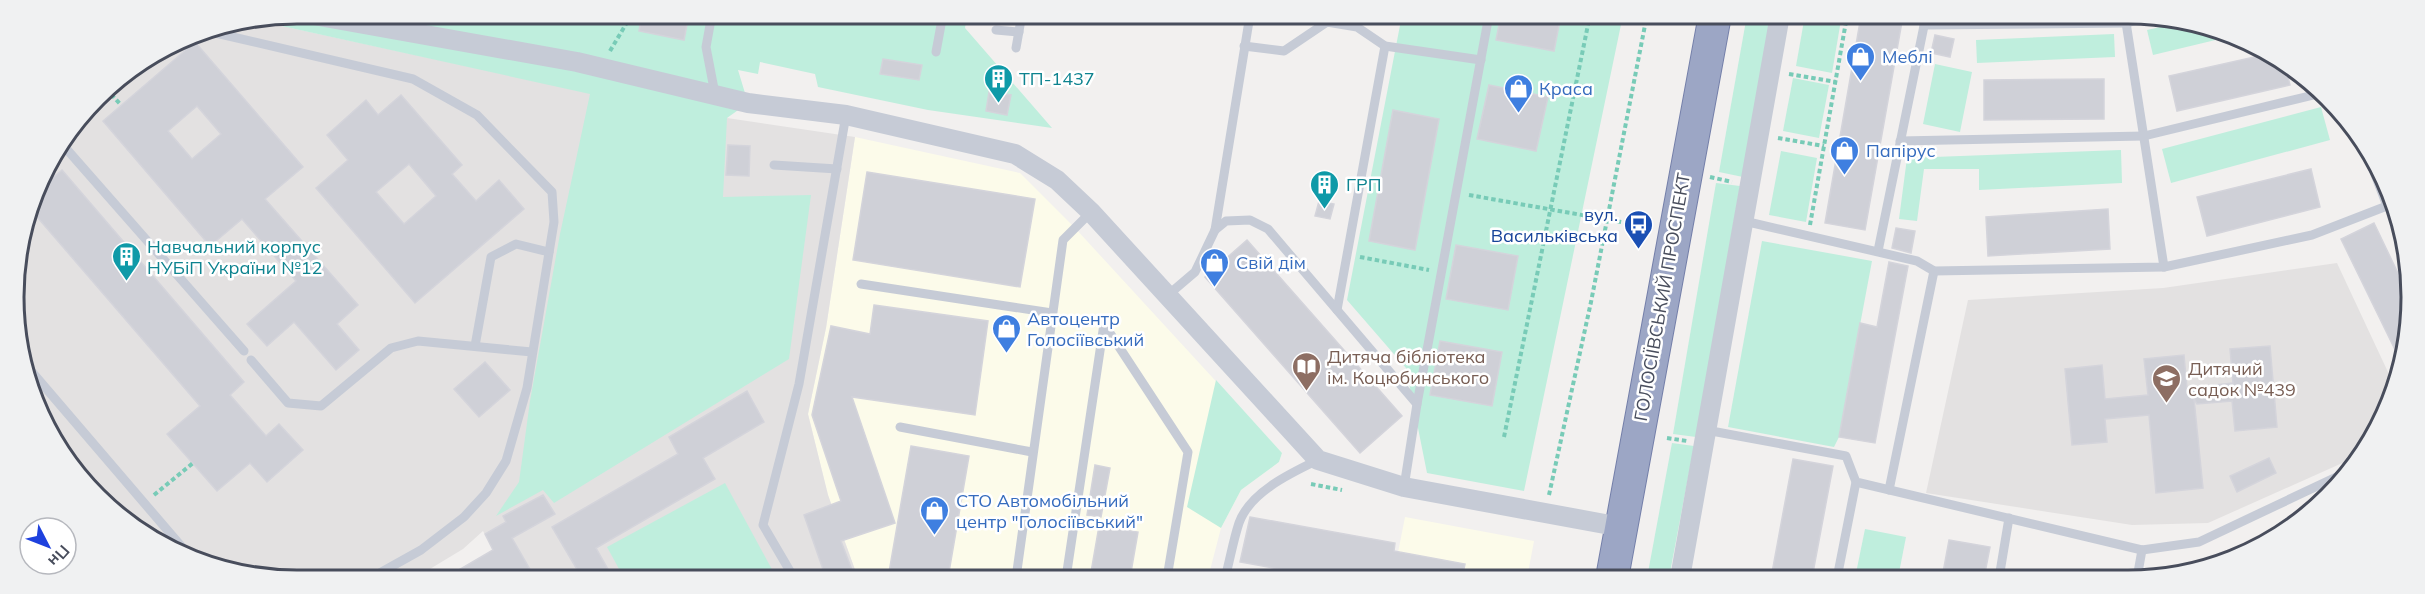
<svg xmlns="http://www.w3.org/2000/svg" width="2425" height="594" viewBox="0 0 2425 594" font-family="Mulish,sans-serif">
	<rect width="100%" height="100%" fill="#f2f0ef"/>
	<g fill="#fcfbea">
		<polygon points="855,137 1020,173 1075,228 1282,453 1279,462 1241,490 1221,528 1208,578 858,578 828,495 808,414 826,328"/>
		<polygon points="1405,517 1534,541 1527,578 1393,578"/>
	</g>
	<g fill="#e3e1e1">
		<polygon points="259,21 590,93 727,118 855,137 826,328 808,414 828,495 858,578 509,578 483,531 463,549 415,578 260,578 156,543 72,470 28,388 14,278 43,172 110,84 189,35"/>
		<polygon points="2337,263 2394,385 2382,423 2358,456 2208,523 2132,525 1926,493 1968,300 2163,288"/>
	</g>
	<g fill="#bfeedd">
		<polygon points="297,14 967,14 965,28 1052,128 928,110 818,87 815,74 760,62 758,74 738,70 748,103 727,118 723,197 811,195 789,359 554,503 543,490 496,516 519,482 530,401 560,234 590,94 259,21"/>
		<polygon points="1402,15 1623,15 1524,491 1427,473 1406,368 1347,300"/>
		<polygon points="1747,15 1773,15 1743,177 1719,172"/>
		<polygon points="1805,15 1841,20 1832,73 1796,66"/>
		<polygon points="2183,22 2228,37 2153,55 2147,30"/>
		<polygon points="2114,34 2115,57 1977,63 1976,40"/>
		<polygon points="1935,64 1972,72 1960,132 1923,124"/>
		<polygon points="1793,78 1829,85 1819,138 1783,131"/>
		<polygon points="2321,107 2330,140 2171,183 2162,149"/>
		<polygon points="2121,150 2122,183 1979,190 1979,169 1924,169 1917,221 1899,219 1907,158"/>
		<polygon points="1781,151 1817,158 1806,222 1769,215"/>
		<polygon points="1716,183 1740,186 1696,437 1673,434"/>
		<polygon points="1762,241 1872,261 1839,437 1834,447 1728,427"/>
		<polygon points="1216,380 1282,453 1279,462 1241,490 1221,528 1187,507"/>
		<polygon points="1672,443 1694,446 1669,578 1647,578"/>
		<polygon points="725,483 775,575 769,578 624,578 607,547"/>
		<polygon points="1865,529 1906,537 1898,578 1855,578"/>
	</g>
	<g fill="#cfd0d7" stroke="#d4d4db" stroke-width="1.5" fill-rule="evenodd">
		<polygon points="642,14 689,14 684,40 639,31"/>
		<polygon points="1501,15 1561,15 1554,51 1496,40"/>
		<polygon points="1861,16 1903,16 1865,230 1825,223"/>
		<polygon points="1935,35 1954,39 1950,57 1931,53"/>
		<path d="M 195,42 L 303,167 L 265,199 L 358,305 L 337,324 L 359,350 L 336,370 L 294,322 L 267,346 L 247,324 L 296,281 L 242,219 L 210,246 L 103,121 ZM 197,106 L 221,134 L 192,159 L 168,131 Z"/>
		<polygon points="2272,53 2285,65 2290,85 2177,111 2169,76"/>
		<polygon points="883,59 922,65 919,80 880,74"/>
		<polygon points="2104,79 2104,119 1984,120 1984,80"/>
		<polygon points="1489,85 1548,97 1536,151 1477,139"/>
		<polygon points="989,92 1011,95 1007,115 986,111"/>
		<path d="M 401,95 L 462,165 L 452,174 L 476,201 L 499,180 L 524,209 L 415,303 L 316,188 L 348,160 L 327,135 L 366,100 L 378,115 ZM 409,164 L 436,196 L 404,224 L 376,192 Z"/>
		<polygon points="1393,110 1439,119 1415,250 1369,241"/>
		<polygon points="728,145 750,146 749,176 726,175"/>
		<polygon points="2311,169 2320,207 2207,236 2197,197"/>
		<polygon points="62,170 244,382 230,395 266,436 279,424 303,450 267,482 250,463 217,491 167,434 200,406 32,211 42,174 49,181"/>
		<polygon points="867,172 1035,199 1020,287 853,260"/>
		<polygon points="1319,201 1334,204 1330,219 1315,216"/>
		<polygon points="2108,209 2110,249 1988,256 1986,217"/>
		<polygon points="2374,223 2406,290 2409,334 2401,362 2341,239"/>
		<polygon points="1896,228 1915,231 1911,253 1892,248"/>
		<polygon points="1247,240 1402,416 1360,453 1205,277"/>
		<polygon points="1456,245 1518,256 1508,310 1446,299"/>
		<polygon points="1889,262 1908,266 1875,443 1839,437 1860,323 1877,327"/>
		<polygon points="874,305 988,321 975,415 852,397 895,523 841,541 855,578 826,578 804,515 841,501 812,415 831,326 870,334"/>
		<polygon points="1440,341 1502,352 1492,406 1430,395"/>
		<polygon points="2270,346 2277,427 2235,431 2232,401 2197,404 2194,399 2203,488 2156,493 2149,415 2105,419 2107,442 2072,445 2065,369 2102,365 2105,399 2148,395 2144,359 2184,355 2187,388 2233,383 2230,349"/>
		<polygon points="485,362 510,390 479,417 454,389"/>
		<polygon points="747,391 764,422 703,458 715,479 596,548 613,578 582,578 552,527 678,454 669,437"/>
		<polygon points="911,446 969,456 948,578 888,578"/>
		<polygon points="2269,458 2276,473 2237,492 2230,476"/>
		<polygon points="1793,459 1833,466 1812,578 1771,578"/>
		<polygon points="1095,465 1110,468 1101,517 1087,515"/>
		<polygon points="543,495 555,514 512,538 535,578 445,578 493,550 485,534 506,522 503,516"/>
		<polygon points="1250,517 1395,543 1394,551 1465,564 1462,578 1282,578 1284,570 1240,562"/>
		<polygon points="1099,526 1138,532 1130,578 1090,578"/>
		<polygon points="1949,540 1990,547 1984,578 1942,578"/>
	</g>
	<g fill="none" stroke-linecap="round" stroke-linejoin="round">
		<defs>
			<polyline id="trunk" points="1612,578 1715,15"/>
		</defs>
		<use href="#trunk" stroke="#747fa9" stroke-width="34"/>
		<g stroke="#78cbb7" stroke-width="4" stroke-dasharray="4.5 3" stroke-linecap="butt">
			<polyline points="610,51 632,14"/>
			<polyline points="1789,74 1836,82"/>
			<polyline points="106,89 121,105"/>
			<polyline points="1778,138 1824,146"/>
			<polyline points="1710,177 1732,182"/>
			<polyline points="1469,195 1644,226"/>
			<polyline points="2392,217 2403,241"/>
			<polyline points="1810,225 1847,16"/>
			<polyline points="1360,257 1429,270"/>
			<polyline points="1504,437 1590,15"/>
			<polyline points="1667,438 1687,441"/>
			<polyline points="1311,484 1342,490"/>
			<polyline points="154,495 193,463"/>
			<polyline points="1549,495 1591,302 1647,15"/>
		</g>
		<g stroke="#c6cbd6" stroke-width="9">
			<polyline points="712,14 706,47 715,94"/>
			<polyline points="2125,16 2164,267"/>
			<polyline points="1924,25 2127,23 2151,16"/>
			<polyline points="996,30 1019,32"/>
			<polyline points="207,31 413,79 477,115 552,192 554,222 527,388 506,461 486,493 464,517 421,550 378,574 366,578"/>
			<polyline points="1244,46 1284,51 1327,22 1357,27 1385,46 1481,60"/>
			<polyline points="1016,48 1022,14"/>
			<polyline points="936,52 943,14"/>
			<polyline points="1900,141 2144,136 2318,94"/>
			<polyline points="63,145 244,351"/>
			<polyline points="2366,151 2387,206"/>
			<polyline points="774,165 837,169"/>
			<polyline points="1744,221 1917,261 1934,271 2164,267 2312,235 2392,204"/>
			<polyline points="1215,230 1250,15"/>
			<polyline points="1878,251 1926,16"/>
			<polyline points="861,284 1052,313"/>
			<polyline points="1168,295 1195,272 1215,230 1226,221 1250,220 1268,229 1417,404"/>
			<polyline points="1337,310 1385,46"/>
			<polyline points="475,346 491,257 516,244 549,252"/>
			<polyline points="251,360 288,403 321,406 391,348 418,341 532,352"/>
			<polyline points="26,365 187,553"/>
			<polyline points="900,427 1032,452"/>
			<polyline points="1706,430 1846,456 1856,482 2142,550 2199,542 2347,472"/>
			<polyline points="1404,487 1417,404 1489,15"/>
			<polyline points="1889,490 1934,271"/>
			<polyline points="794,578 763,525 799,384 846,115"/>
			<polyline points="1016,578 1063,240 1091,212"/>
			<polyline points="1066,578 1104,324 1188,452 1167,578"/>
			<path d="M 1225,578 C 1230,560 1233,541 1239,523 C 1250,492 1291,473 1318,460"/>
			<polyline points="1837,578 1856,482"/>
			<polyline points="1999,578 2009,518"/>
			<polyline points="2137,578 2142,550"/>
		</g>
		<g stroke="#c6cbd6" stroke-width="20">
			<polyline points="308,14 577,62 748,103 846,115 1015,154 1057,180 1091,212 1318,460 1404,487 1621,527"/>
			<polyline points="1680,578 1780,15"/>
		</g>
		<use href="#trunk" stroke="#9ca6c5" stroke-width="32"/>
	</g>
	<defs>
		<symbol id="shop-pin" viewBox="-11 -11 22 30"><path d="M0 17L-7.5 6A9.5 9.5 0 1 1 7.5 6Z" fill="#3f7fe0" stroke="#fff"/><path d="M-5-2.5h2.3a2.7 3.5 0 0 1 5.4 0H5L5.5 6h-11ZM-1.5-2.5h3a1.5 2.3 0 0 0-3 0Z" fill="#fff"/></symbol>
		<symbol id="building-pin" viewBox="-11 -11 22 30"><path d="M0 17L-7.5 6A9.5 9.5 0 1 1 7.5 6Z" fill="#0f9aa8" stroke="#fff"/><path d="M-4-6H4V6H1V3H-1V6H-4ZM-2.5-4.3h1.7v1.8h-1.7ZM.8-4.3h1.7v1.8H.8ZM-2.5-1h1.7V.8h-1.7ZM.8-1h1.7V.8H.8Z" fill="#fff"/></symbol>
		<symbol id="bus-pin" viewBox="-11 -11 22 30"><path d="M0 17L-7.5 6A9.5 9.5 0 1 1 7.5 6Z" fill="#1a4fb4" stroke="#fff"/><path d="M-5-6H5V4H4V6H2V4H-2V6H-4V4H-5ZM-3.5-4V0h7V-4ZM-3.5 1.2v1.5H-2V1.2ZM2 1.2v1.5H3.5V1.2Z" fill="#fff"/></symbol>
		<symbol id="library-pin" viewBox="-11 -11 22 30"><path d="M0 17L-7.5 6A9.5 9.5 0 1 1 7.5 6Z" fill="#8d6e63" stroke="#fff"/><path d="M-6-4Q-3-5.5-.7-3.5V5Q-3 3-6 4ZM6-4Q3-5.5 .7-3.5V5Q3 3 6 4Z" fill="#fff"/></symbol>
		<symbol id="school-pin" viewBox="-11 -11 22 30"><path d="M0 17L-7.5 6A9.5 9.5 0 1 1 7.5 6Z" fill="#8d6e63" stroke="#fff"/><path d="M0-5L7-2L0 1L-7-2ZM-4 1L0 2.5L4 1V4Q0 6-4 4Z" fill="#fff"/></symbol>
	</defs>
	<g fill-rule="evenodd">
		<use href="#shop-pin" x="1844" y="40" width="33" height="45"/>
		<use href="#building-pin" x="982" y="62" width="33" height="45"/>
		<use href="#shop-pin" x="1502" y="72" width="33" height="45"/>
		<use href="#shop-pin" x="1828" y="134" width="33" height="45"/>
		<use href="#building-pin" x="1308" y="168" width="33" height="45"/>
		<use href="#bus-pin" x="1622" y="208" width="33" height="45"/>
		<use href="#building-pin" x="110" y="240" width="33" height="45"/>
		<use href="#shop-pin" x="1198" y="246" width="33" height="45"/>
		<use href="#shop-pin" x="990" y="312" width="33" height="45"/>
		<use href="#library-pin" x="1290" y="350" width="33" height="45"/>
		<use href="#school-pin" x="2150" y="362" width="33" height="45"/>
		<use href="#shop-pin" x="918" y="494" width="33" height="45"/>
	</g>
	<g text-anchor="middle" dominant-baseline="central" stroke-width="5" stroke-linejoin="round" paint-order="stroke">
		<g font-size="18" fill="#366cbe" stroke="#fff" text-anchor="start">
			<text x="1882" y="56">Меблі</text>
			<text x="1539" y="88">Краса</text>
			<text x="1866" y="150">Папірус</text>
			<text x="1236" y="262">Свій дім</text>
			<text x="1027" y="318">Автоцентр<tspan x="1027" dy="21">Голосіївський</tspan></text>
			<text x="956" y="500">СТО Автомобільний<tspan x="956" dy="21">центр "Голосіївський"</tspan></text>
		</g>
		<g font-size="18" fill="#0d838f" stroke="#fff" text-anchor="start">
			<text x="1019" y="78">ТП-1437</text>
			<text x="1346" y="184">ГРП</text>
			<text x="147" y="246">Навчальний корпус<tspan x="147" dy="21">НУБіП України №12</tspan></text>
		</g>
		<g font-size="18" fill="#164399" stroke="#fff" text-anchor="end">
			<text x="1618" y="214">вул.<tspan x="1618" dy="21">Васильківська</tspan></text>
		</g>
		<g font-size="18" fill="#484d5c" stroke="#fff">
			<text transform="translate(1662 297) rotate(-80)">ГОЛОСІЇВСЬКИЙ ПРОСПЕКТ</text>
		</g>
		<g font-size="18" fill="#785e54" stroke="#fff" text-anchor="start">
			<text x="1327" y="356">Дитяча бібліотека<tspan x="1327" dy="21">ім. Коцюбинського</tspan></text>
			<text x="2188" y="368">Дитячий<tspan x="2188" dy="21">садок №439</tspan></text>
		</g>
	</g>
	<path d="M0 0H2425V594H0ZM297 24H2128A273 273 0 0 1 2401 297V297A273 273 0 0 1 2128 570H297A273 273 0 0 1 24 297V297A273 273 0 0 1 297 24Z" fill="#f0f1f2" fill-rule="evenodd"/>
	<path fill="none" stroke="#484d5c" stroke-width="3" d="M297 24H2128A273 273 0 0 1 2401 297V297A273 273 0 0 1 2128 570H297A273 273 0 0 1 24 297V297A273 273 0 0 1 297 24Z"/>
	<g transform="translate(48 546) rotate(132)"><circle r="28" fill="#ffffff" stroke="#b6b8be" stroke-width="1.5"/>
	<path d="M0-4.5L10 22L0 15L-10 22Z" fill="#1e41de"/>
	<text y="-9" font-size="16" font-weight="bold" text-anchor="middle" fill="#484d5c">Пн</text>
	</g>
</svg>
